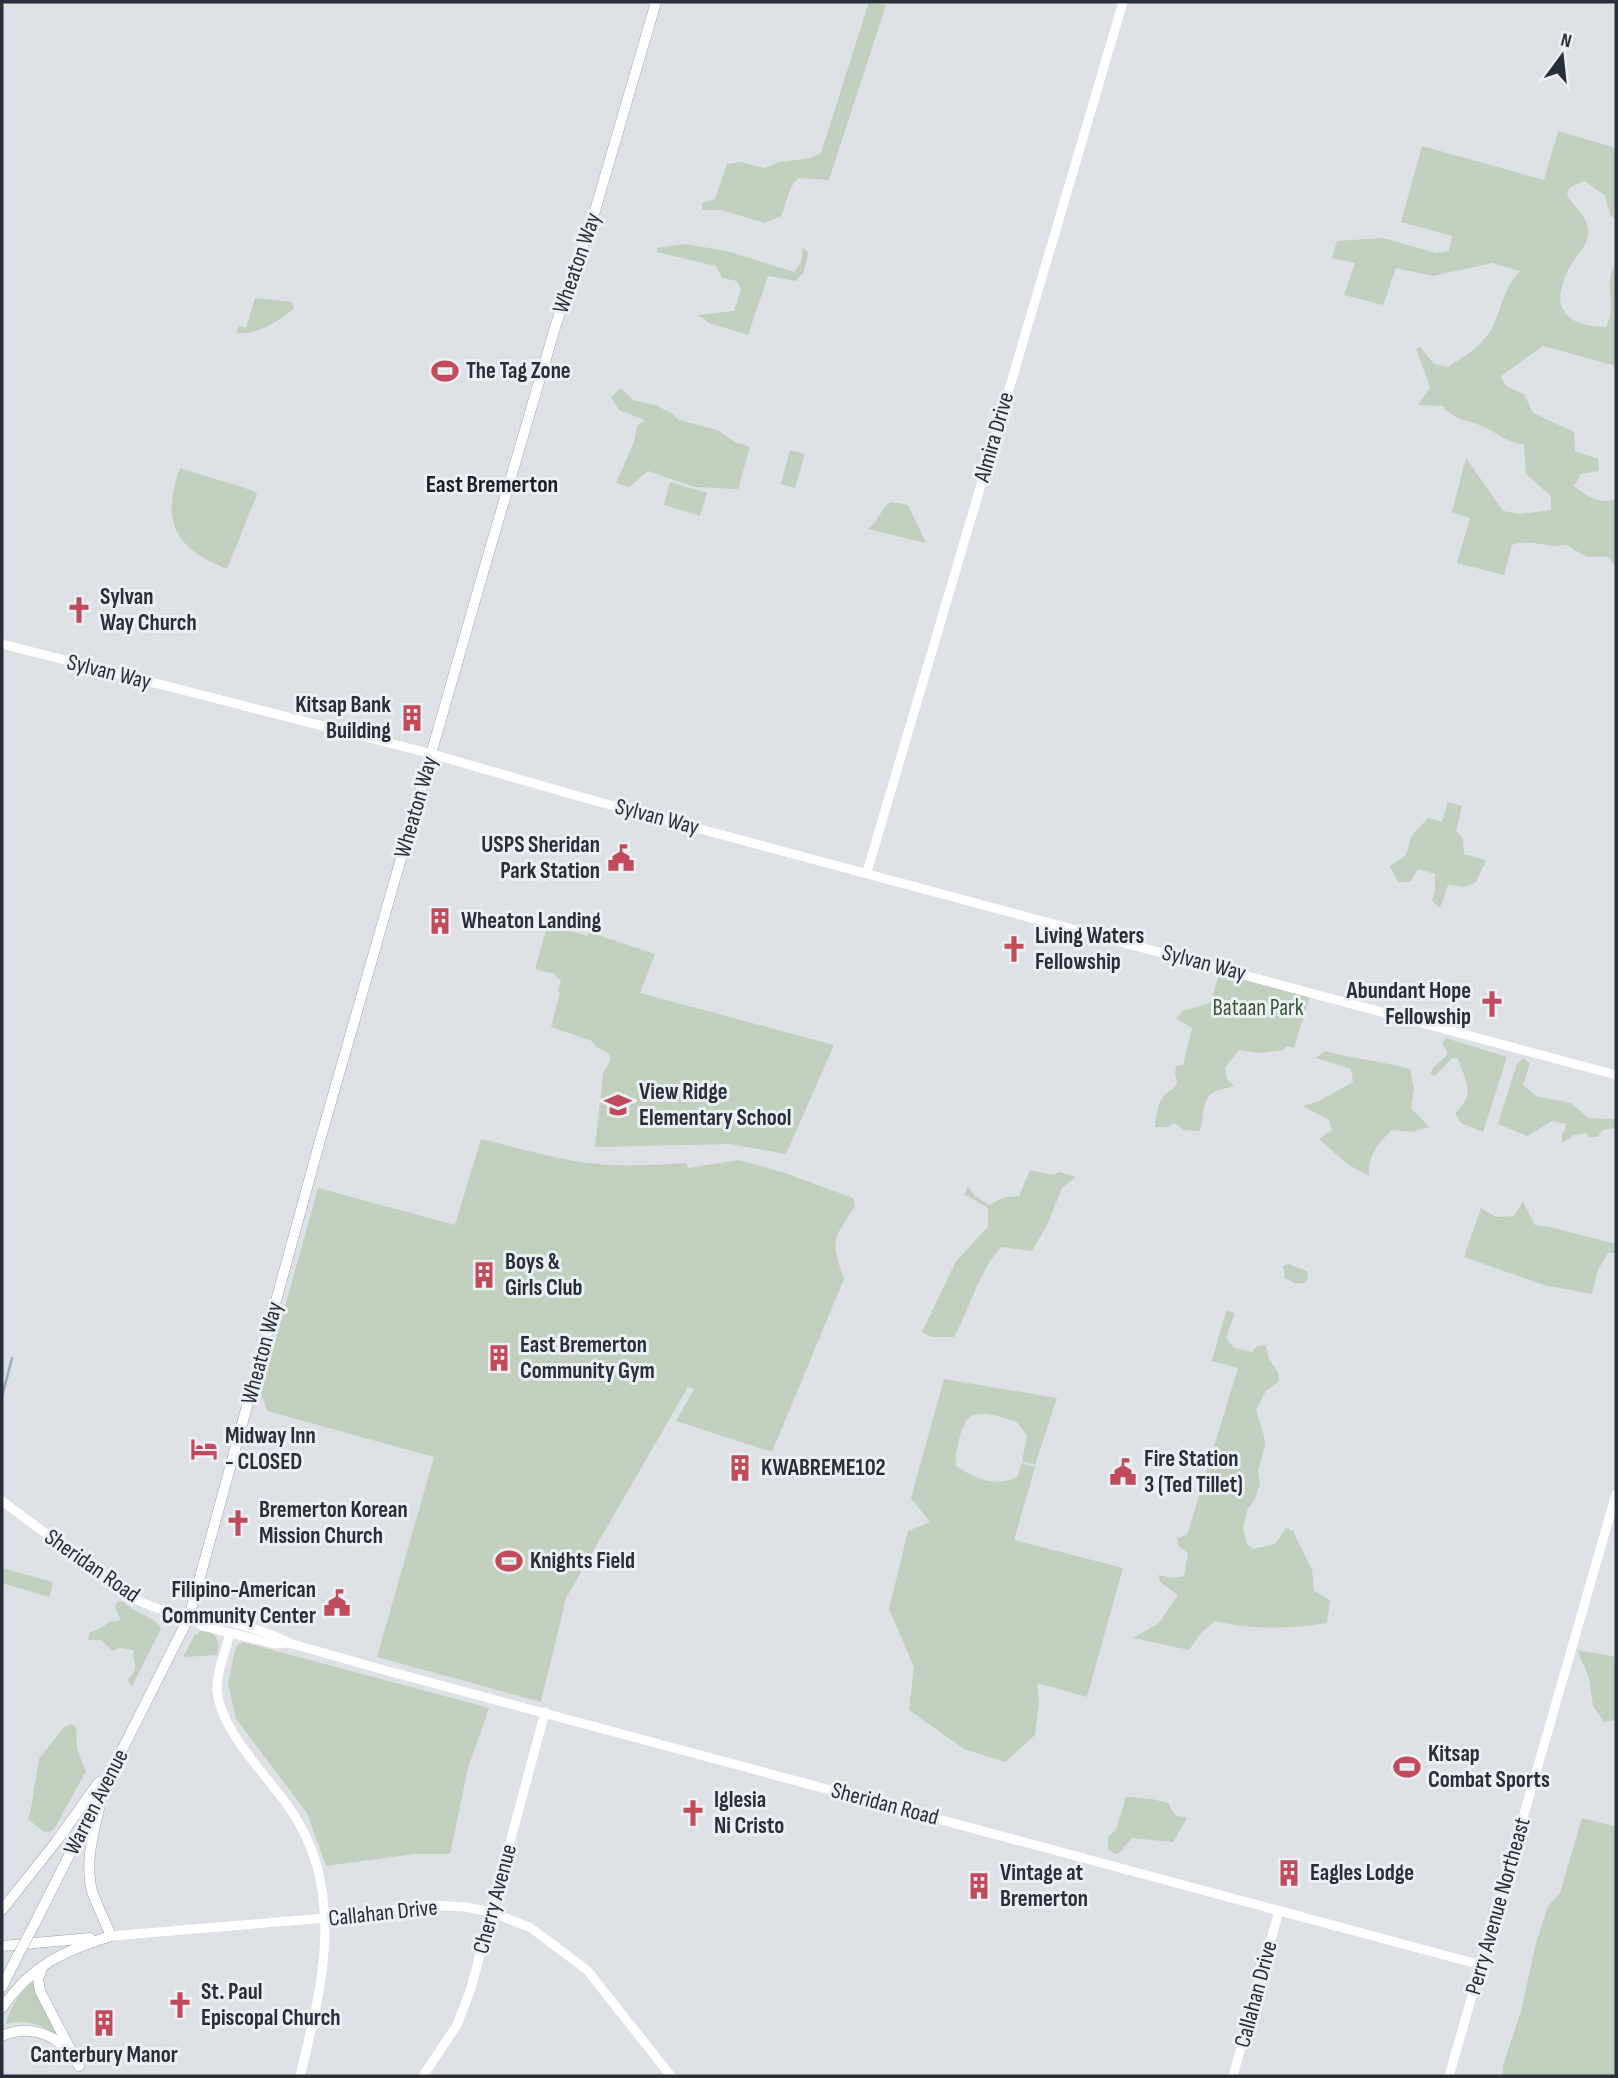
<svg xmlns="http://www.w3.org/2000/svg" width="1618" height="2078" viewBox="0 0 1618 2078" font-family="'Sofia Sans Condensed',sans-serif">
	<rect width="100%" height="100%" fill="#dde0e5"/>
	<g fill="#c2cebe">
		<path d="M 869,2 L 886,5 L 829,180 L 798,178 C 789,186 786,204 781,216 L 765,223 L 721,210 L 702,210 L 702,203 L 715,199 L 727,164 L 740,162 L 765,168 L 780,162 L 811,158 L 821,153 Z"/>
		<path d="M 1558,131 L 1616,148 L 1616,221 L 1610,214 L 1605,195 L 1584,181 L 1569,188 L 1567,195 C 1574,208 1588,216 1588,231 C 1589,245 1577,254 1571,265 C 1549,304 1561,326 1606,327 C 1618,303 1602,287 1616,262 L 1616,366 L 1543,346 L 1501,376 L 1506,386 L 1524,394 L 1533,413 L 1574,432 L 1575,451 L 1598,459 L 1599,471 L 1581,474 L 1574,486 C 1586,496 1601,505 1616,499 L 1616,567 L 1608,557 L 1587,557 L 1566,545 C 1545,549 1533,538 1512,545 L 1504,575 L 1457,563 L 1470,518 L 1452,512 L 1466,458 L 1503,511 L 1519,514 L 1551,510 L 1551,496 L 1526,474 L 1524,445 C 1505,441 1499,434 1482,426 C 1462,417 1461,424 1442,406 L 1418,405 L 1430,387 L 1416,349 L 1420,347 L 1434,364 L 1448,367 C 1465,356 1484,345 1493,326 C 1502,307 1505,286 1520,271 L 1492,263 L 1433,276 L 1396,268 L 1383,305 L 1344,295 L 1355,263 L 1332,258 L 1337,241 L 1383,238 L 1436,253 L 1449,251 L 1452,236 L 1401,222 L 1422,146 L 1544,180 Z"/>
		<polygon points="684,244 727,251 794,272 801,263 803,247 808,253 804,272 796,281 768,276 748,335 709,323 698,315 734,311 741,290 737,281 722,278 716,266 657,252 657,248"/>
		<path d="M 255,298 L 292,302 L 294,309 C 276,322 259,335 236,333 L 239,326 L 246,328 Z"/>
		<polygon points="621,388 633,400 655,405 673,414 679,420 717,430 735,442 750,447 738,489 695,487 648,471 629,487 616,483 634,442 637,426 645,420 619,410 611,397"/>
		<polygon points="790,450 805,454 795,488 781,484"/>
		<path d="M 180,468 L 254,491 L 257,494 L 227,569 C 174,548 161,522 180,468 Z"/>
		<polygon points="670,482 707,493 700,516 664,505"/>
		<path d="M 891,502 L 908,505 L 926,543 L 868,529 C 879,521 880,509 891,502 Z"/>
		<polygon points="1448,802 1462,806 1456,831 1463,838 1464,854 1486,860 1476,882 1465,887 1448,885 1440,908 1432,901 1435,890 1435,874 1418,869 1410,882 1398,882 1390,866 1406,855 1412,835 1428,818 1442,822"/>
		<polygon points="548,924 587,936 589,932 655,954 640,993 834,1045 786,1154 730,1144 595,1147 603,1074 611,1058 607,1052 596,1047 592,1041 551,1027 560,993 558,991 561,981 554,974 535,969"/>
		<path d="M 1221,968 L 1311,992 L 1294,1048 L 1286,1046 L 1283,1050 L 1259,1053 L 1239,1050 L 1225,1068 L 1227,1079 L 1234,1086 C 1227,1089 1217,1089 1212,1093 C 1201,1102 1204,1118 1200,1131 L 1184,1130 L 1174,1123 L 1167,1127 L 1155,1127 C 1156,1117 1157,1103 1164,1096 C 1169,1090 1173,1091 1177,1083 L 1175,1074 L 1176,1066 L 1183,1065 L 1192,1028 L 1176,1018 L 1183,1011 L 1210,1003 Z"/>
		<path d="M 1446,1038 L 1507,1057 L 1483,1132 L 1461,1123 L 1455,1113 C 1476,1095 1466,1081 1458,1059 L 1452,1058 L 1435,1076 L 1430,1074 L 1434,1067 L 1448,1054 L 1442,1043 Z"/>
		<path d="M 1325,1051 C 1353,1059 1382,1061 1410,1069 L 1414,1089 L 1411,1108 L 1429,1127 L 1412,1132 L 1392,1130 C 1378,1143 1367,1156 1369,1176 L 1347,1164 L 1319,1139 L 1332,1130 L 1329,1120 L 1303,1106 L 1319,1101 L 1353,1082 L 1351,1069 L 1316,1058 Z"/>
		<polygon points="1523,1058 1530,1063 1523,1085 1536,1096 1571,1103 1588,1118 1615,1119 1616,1128 1602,1130 1598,1137 1590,1137 1585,1133 1574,1135 1562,1143 1562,1135 1567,1124 1552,1121 1527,1136 1498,1124 1516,1066"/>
		<path d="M 481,1139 C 520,1148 559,1161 599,1164 C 628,1167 657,1165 686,1163 L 688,1168 L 739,1160 L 782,1172 L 853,1198 L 855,1206 C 833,1240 830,1239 844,1279 L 772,1452 L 676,1421 L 694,1389 L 688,1387 L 566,1598 L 541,1702 L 377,1657 L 434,1457 L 267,1411 L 261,1393 L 318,1188 L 455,1225 Z"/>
		<path d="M 1030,1170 L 1054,1175 L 1059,1172 L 1076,1177 L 1062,1188 L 1047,1225 L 1032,1251 L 1001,1247 C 977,1275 971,1306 954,1337 L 932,1337 L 922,1332 L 956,1261 L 988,1227 L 988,1208 L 964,1194 L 968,1187 L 975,1196 L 989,1205 L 1005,1197 L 1019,1196 Z"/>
		<polygon points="1523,1202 1535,1225 1550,1227 1616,1244 1616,1253 1608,1253 1598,1270 1592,1294 1544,1285 1464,1257 1481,1208 1496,1217 1514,1216"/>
		<polygon points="1288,1264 1307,1271 1308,1277 1305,1283 1294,1283 1285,1278 1283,1266"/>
		<path d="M 1226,1311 L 1235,1313 L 1226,1338 L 1234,1348 L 1252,1352 L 1257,1346 L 1266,1345 L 1269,1359 L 1278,1372 L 1279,1381 L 1266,1391 L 1256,1410 L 1264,1436 L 1265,1446 L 1258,1471 L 1260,1484 L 1255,1499 L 1247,1510 L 1243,1529 L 1247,1544 L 1253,1549 L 1275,1544 L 1286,1528 L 1293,1531 L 1312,1570 L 1314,1591 L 1330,1600 L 1327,1623 C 1290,1629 1252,1630 1215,1621 L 1201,1633 L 1189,1650 L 1133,1638 L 1159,1623 L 1178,1595 L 1161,1583 L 1158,1575 L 1173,1578 L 1184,1576 L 1188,1553 L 1178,1546 L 1177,1538 L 1187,1535 L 1238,1368 L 1212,1361 Z"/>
		<path d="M 944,1379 L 1057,1398 L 1035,1465 L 1022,1461 L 1027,1436 L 1017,1422 C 994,1416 970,1402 961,1432 C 958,1444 955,1454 956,1466 C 974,1478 996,1488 1017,1477 L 1022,1463 L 1035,1467 L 1014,1540 L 1123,1568 L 1087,1697 L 1037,1683 L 1039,1703 L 1035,1735 L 1005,1762 L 964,1749 L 909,1710 L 914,1667 L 889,1609 L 908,1531 L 930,1522 L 911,1498 Z"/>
		<polygon points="2,1568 53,1582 49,1597 2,1583"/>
		<path d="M 118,1601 L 124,1602 C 135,1614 155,1616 161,1629 L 132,1686 L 128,1680 C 143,1662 130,1666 134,1650 L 120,1648 L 112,1651 L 101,1640 L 88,1640 L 89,1634 C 96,1628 100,1630 109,1622 L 119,1621 L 120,1618 L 115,1607 Z"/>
		<path d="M 201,1631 C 217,1630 220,1642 217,1655 L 183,1657 L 194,1636 Z"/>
		<polygon points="243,1642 489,1708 468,1768 450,1854 414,1854 326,1866 307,1813 236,1719 228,1684 235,1650 238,1645"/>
		<polygon points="1577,1650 1616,1657 1616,1720 1604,1722 1593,1706 1589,1678"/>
		<polygon points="72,1724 76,1728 77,1749 86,1771 57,1824 52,1831 44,1832 28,1819 31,1809 39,1759 64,1727"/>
		<polygon points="1126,1797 1152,1799 1168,1803 1175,1815 1187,1818 1173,1842 1132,1838 1120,1852 1115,1854 1108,1849 1108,1837 1116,1830"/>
		<polygon points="1582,1818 1616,1827 1616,2076 1502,2076 1503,2065 1521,2011 1536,1943 1548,1906 1560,1893"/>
		<path d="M 33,1982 L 62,2038 C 42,2025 29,2019 6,2024 C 10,2006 19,1994 33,1982 Z"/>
	</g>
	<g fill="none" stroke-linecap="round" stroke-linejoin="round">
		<polyline stroke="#9aadc3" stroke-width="2.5" points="2,1397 12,1358"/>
		<defs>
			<g id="primary">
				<path d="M 101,1799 C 95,1829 84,1860 92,1891 C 97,1906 105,1921 111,1936"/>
				<polyline points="2,1910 56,1842 99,1782"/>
				<polyline points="34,1925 189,1617 321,1137 487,559 556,324 594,214 656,2"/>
				<polyline points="2,1946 90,1938"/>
				<polyline points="43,1966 38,1979 40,1991 79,2066"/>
				<polyline points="2,1987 18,1955"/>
				<path d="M 2,2008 C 32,1965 63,1951 111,1936"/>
				<path d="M 2,2036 C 27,2025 52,2032 70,2053"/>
			</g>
		</defs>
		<use href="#primary" stroke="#9da4b0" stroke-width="11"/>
		<g stroke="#fff" stroke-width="9">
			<polyline points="2,644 432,754 581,797 1616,1075"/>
			<polyline points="867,872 1123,2"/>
			<path d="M 2,1501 L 130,1596 C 153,1610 178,1614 204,1617 C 226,1619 270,1632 289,1643 L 384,1670 L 1481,1965"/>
			<polyline points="190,1617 202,1626 275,1644 287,1643"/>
			<path d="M 230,1633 C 226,1651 216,1672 217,1690 C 220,1729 264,1773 286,1803 C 299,1821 311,1845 317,1866 C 336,1937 317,2006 300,2076"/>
			<polyline points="111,1936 326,1918 428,1905 466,1907 491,1912 531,1928 587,1970 671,2076"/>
			<polyline points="423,2076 457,2025 471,1988 545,1712"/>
			<polyline points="1233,2076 1279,1911"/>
			<polyline points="1449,2076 1616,1494"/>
		</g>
		<use href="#primary" stroke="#fff" stroke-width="10"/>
		<defs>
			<polyline id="primary-bridge" points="18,1955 34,1925"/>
		</defs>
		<use href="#primary-bridge" stroke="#9da4b0" stroke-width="11" stroke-linecap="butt"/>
		<use href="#primary-bridge" stroke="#fff" stroke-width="10"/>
	</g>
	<defs>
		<symbol id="stadium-bare" viewBox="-9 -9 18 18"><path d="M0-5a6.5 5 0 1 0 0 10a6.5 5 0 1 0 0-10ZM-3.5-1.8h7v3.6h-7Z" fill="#c14b5b" stroke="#eceff3" stroke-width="2.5" paint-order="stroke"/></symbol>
		<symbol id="church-bare" viewBox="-9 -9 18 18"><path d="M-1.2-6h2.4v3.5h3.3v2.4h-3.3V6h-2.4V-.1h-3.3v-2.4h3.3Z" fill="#c14b5b" stroke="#eceff3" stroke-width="2.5" paint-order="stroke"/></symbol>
		<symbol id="building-bare" viewBox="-9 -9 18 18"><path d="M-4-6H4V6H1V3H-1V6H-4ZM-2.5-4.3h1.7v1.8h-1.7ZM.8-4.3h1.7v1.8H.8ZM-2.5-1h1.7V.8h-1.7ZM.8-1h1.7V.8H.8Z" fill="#c14b5b" stroke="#eceff3" stroke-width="2.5" paint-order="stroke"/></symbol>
		<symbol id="civic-bare" viewBox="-9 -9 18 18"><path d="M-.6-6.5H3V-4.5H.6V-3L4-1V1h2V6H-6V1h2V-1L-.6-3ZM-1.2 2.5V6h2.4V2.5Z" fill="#c14b5b" stroke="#eceff3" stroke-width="2.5" paint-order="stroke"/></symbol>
		<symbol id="school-bare" viewBox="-9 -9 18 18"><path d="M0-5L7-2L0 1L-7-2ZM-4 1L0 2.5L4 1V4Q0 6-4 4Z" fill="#c14b5b" stroke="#eceff3" stroke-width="2.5" paint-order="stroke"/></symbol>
		<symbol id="hotel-bare" viewBox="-9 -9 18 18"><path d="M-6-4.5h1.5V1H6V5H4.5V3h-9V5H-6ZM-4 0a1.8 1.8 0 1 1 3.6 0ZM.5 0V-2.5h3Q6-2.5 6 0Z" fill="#c14b5b" stroke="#eceff3" stroke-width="2.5" paint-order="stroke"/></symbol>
	</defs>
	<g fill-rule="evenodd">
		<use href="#stadium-bare" x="426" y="352" width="38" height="38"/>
		<use href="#church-bare" x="60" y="591" width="38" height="38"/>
		<use href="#building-bare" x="393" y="699" width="38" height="38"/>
		<use href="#civic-bare" x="602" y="839" width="38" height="38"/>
		<use href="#building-bare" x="421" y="902" width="38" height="38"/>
		<use href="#church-bare" x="995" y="930" width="38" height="38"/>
		<use href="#church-bare" x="1473" y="985" width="38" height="38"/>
		<use href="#school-bare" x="599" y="1086" width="38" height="38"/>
		<use href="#building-bare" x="465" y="1256" width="38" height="38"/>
		<use href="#building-bare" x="480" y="1339" width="38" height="38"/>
		<use href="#hotel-bare" x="185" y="1430" width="38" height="38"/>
		<use href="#building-bare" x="721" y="1449" width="38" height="38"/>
		<use href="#civic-bare" x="1104" y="1453" width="38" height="38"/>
		<use href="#church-bare" x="219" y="1504" width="38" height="38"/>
		<use href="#stadium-bare" x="490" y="1542" width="38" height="38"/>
		<use href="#civic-bare" x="318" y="1584" width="38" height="38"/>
		<use href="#stadium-bare" x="1388" y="1748" width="38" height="38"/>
		<use href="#church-bare" x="674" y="1794" width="38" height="38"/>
		<use href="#building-bare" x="1270" y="1854" width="38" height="38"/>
		<use href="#building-bare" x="960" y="1867" width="38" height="38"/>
		<use href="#church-bare" x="161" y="1986" width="38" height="38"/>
		<use href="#building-bare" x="85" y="2004" width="38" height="38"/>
	</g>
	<g text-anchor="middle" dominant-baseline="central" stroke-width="6" stroke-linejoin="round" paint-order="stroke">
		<g font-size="23" fill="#282e3a" stroke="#eceff3">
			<text transform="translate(577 263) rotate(-71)">Wheaton Way</text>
			<text transform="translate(994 437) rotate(-74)">Almira Drive</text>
			<text transform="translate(109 672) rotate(14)">Sylvan Way</text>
			<text transform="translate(416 807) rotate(-74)">Wheaton Way</text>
			<text transform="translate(657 817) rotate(15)">Sylvan Way</text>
			<text transform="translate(1204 963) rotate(15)">Sylvan Way</text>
			<text transform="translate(262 1353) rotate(-75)">Wheaton Way</text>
			<text transform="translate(92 1566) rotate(35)">Sheridan Road</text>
			<text transform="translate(96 1802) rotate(-63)">Warren Avenue</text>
			<text transform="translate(885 1804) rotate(15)">Sheridan Road</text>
			<text transform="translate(495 1899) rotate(-75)">Cherry Avenue</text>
			<text transform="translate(1498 1906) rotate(-74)">Perry Avenue Northeast</text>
			<text transform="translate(383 1913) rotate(-6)">Callahan Drive</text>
			<text transform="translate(1256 1994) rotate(-75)">Callahan Drive</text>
		</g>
		<g font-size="23" font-weight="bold" fill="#282e3a" stroke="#eceff3" text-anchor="start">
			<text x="466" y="371">The Tag Zone</text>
			<text x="100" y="597">Sylvan<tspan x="100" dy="26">Way Church</tspan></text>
			<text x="391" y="705" text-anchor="end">Kitsap Bank<tspan x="391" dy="26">Building</tspan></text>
			<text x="600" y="845" text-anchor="end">USPS Sheridan<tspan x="600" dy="26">Park Station</tspan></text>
			<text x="461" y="921">Wheaton Landing</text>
			<text x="1035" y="936">Living Waters<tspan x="1035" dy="26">Fellowship</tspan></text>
			<text x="1471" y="991" text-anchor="end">Abundant Hope<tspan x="1471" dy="26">Fellowship</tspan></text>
			<text x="639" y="1092">View Ridge<tspan x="639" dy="26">Elementary School</tspan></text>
			<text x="505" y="1262">Boys &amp;<tspan x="505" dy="26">Girls Club</tspan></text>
			<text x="520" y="1345">East Bremerton<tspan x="520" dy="26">Community Gym</tspan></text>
			<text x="225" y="1436">Midway Inn<tspan x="225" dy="26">- CLOSED</tspan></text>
			<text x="1144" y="1459">Fire Station<tspan x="1144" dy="26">3 (Ted Tillet)</tspan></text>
			<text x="761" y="1468">KWABREME102</text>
			<text x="259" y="1510">Bremerton Korean<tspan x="259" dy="26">Mission Church</tspan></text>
			<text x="530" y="1561">Knights Field</text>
			<text x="316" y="1590" text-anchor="end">Filipino-American<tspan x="316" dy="26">Community Center</tspan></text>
			<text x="1428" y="1754">Kitsap<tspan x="1428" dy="26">Combat Sports</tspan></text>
			<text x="714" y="1800">Iglesia<tspan x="714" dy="26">Ni Cristo</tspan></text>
			<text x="1000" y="1873">Vintage at<tspan x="1000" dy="26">Bremerton</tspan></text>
			<text x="1310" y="1873">Eagles Lodge</text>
			<text x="201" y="1992">St. Paul<tspan x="201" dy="26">Episcopal Church</tspan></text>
			<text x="104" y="2055" text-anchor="middle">Canterbury Manor</text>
		</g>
		<g font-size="23" fill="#3b5536" stroke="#eceff3">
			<text x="1258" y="1008">Bataan Park</text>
		</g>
		<g font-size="24" font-weight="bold" fill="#1a1f2b" stroke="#eceff3">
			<text x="492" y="484">East Bremerton</text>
		</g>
	</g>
	<rect width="1618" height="2078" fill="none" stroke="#282e3a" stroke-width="7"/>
	<g transform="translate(1562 56) rotate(15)" stroke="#eceff3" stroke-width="5" paint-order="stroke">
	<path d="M0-5L12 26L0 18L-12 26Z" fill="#282e3a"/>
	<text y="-10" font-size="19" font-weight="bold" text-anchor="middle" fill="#282e3a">N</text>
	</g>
</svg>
